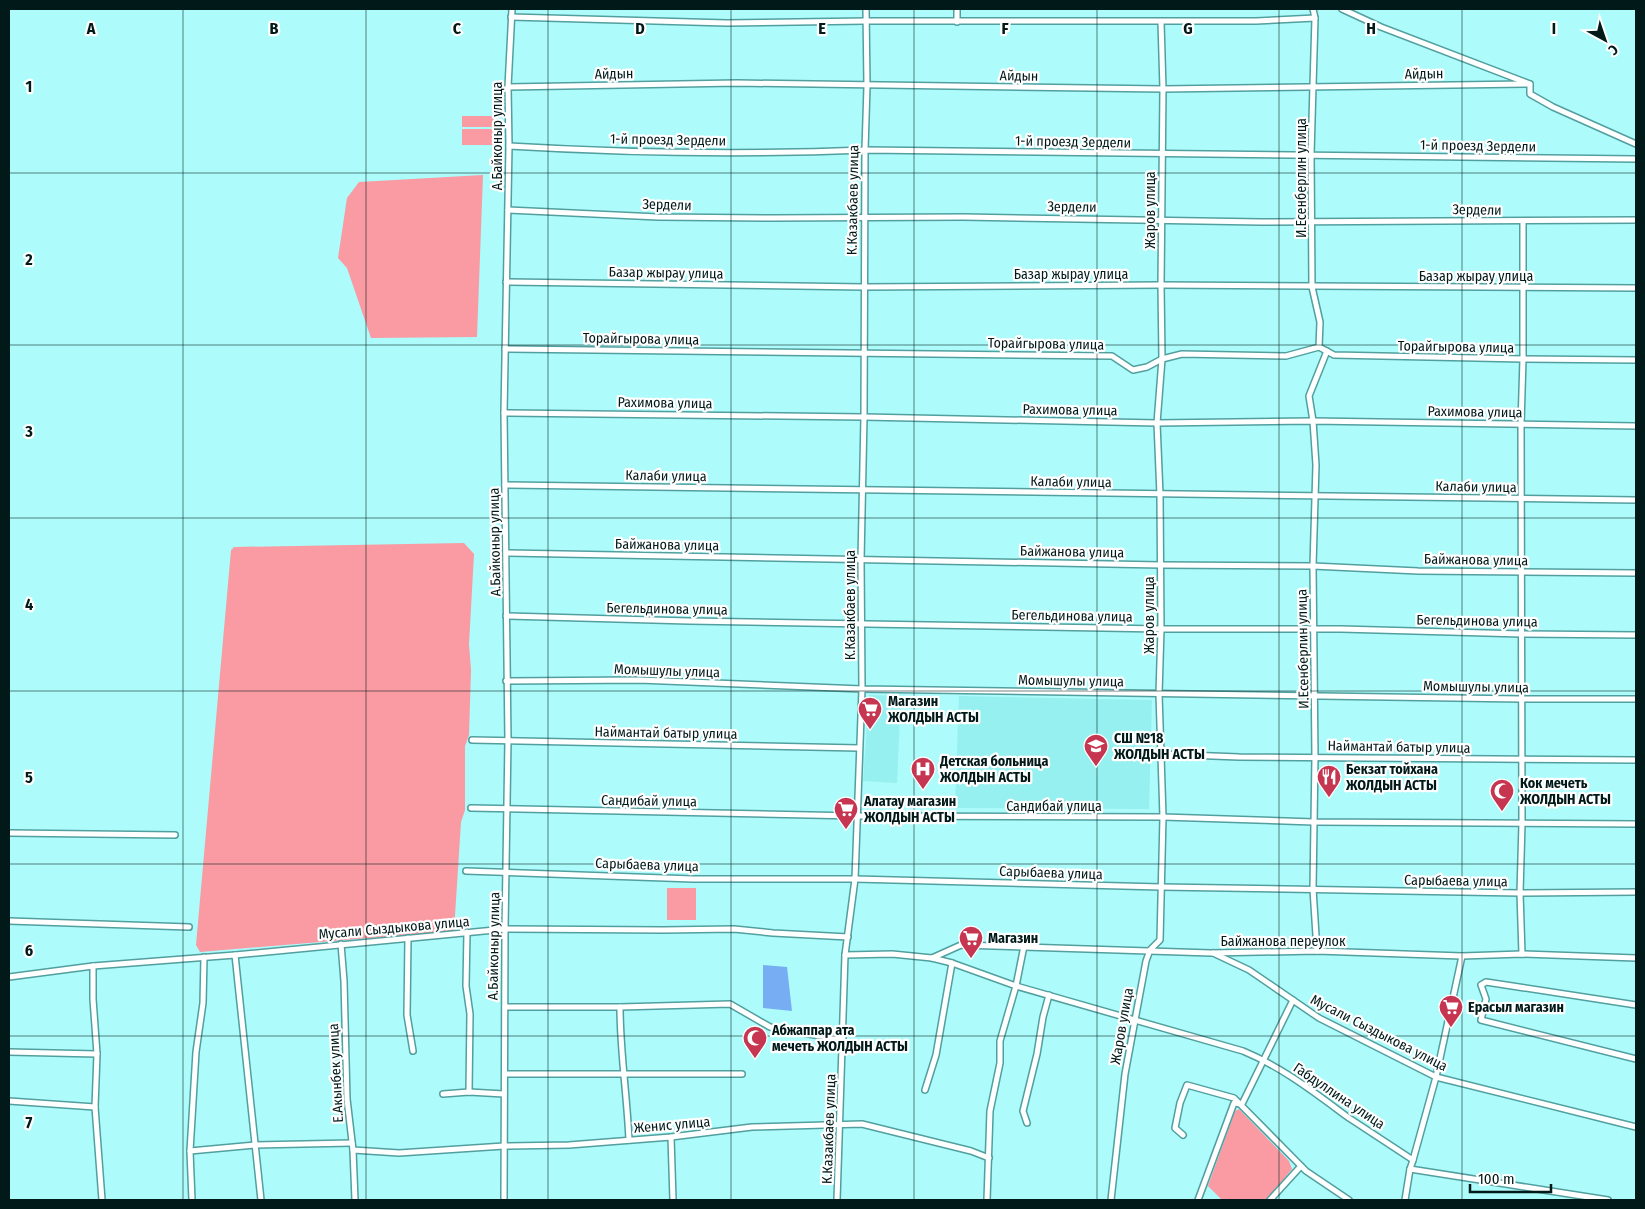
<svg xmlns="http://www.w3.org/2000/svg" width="1645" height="1209" viewBox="0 0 1645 1209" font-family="'Fira Sans Condensed',sans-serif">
	<rect width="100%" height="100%" fill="#adfbfa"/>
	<g fill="#96f0ef">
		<polygon points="869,695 901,696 897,783 863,781"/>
		<polygon points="959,696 1152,700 1149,809 955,808"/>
	</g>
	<g fill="#fa9aa2">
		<polygon points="462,116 494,116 493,127 462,127"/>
		<rect x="462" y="129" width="33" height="16"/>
		<polygon points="483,175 477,337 371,338 347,268 338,258 347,198 359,182"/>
		<polygon points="464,543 474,554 469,644 471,670 469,735 465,746 465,810 461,822 454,931 200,952 196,945 231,550 234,547"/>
		<rect x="667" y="888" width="29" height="32"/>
		<polygon points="1239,1109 1289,1161 1292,1169 1267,1200 1222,1200 1208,1186 1235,1111"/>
	</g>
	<polygon fill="#77adf2" points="763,965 787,967 792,1011 763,1008"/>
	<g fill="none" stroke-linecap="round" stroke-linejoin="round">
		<defs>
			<g id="street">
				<polyline points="1313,9 1315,18 1311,154 1312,287 1320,322 1319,347"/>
				<polyline points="1342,9 1381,27 1530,84 1530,94 1553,107 1636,144"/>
				<polyline points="511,17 727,23 866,21 1256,21 1315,18"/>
				<polyline points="957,22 957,9"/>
				<polyline points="508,87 737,83 1163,89 1530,84"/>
				<path d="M 509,146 C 628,153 746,155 865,150 L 1636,159"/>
				<polyline points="508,210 658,217 773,218 963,217 1261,222 1636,220"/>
				<polyline points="506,282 864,287 1161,285 1636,288"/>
				<polyline points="505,349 1112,356 1133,370 1147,367 1162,359 1182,354 1286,356 1319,347 1334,355 1523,359 1636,360"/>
				<polyline points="504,413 864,417 1157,423 1313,421 1636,426"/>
				<polyline points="505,485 1636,500"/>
				<polyline points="507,553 1161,565 1313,566 1418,571 1636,573"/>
				<polyline points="506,616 689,621 1161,629 1341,629 1522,634 1636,635"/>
				<polyline points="506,681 639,680 862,689 1521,699 1636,699"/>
				<polyline points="472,740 859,748"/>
				<polyline points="1161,754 1239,757 1636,760"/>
				<polyline points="471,808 856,816 1163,817 1314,822 1636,824"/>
				<polyline points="9,833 175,835"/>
				<polyline points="466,871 693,879 855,879 1161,887 1520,893 1636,892"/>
				<polyline points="9,921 189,927"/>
				<polyline points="467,932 466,986 470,1014 469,1092"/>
				<polyline points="408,938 407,1015 413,1051"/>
				<polyline points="341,944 344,981 347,1099 353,1150 355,1200"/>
				<polyline points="1317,951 1313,889 1315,757 1313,566 1316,465 1313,421 1309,396 1327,351"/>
				<polyline points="1213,953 1249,970 1319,1018 1436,1077 1636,1127"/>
				<polyline points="1522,954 1520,893 1522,823 1521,424 1523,359 1523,222"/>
				<polyline points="235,955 261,1200"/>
				<path d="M 845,955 L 892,954 L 932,958 L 952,963 L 1016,986 L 1243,1051 C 1282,1067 1315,1093 1349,1118 C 1370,1132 1392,1146 1413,1160 L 1410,1169 L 1608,1200"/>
				<polyline points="932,958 961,945 1211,953 1317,951 1462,956 1522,954 1636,958"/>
				<polyline points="93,966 93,999 97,1054 95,1107 102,1200"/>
				<polyline points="9,977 93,966 235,955 505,929 663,930 734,929 773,933 848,937"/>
				<polyline points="1636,1005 1486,982 1481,985 1486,999 1481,1020 1636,1059"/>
				<polyline points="505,1007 620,1007 730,1004 770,1027 820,1036 843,1038"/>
				<path d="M 620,1007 C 620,1051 627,1095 629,1140"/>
				<polyline points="9,1052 97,1054"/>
				<polyline points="505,1074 742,1074"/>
				<polyline points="925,1090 936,1055 952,963"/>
				<polyline points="443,1094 469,1092 504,1094"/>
				<polyline points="9,1101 95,1107"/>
				<polyline points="1027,1123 1023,1111 1037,1054 1043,1017 1049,995"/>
				<polyline points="1183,1135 1175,1128 1180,1103 1187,1085 1234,1098 1306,1171 1349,1200"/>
				<polyline points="671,1137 673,1200"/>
				<polyline points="353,1150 399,1153 504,1146 569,1145 671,1137 752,1127 862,1124 971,1151 989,1158"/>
				<polyline points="190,1151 255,1145 352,1143"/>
				<polyline points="1413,1160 1436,1077 1462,956"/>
				<polyline points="192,1200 190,1151 196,1052 203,1003 204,957"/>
				<polyline points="504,1200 505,929 508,740 504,413 509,146 508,87 512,9"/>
				<polyline points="837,1200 845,955 855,879 862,689 861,560 864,417 865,150 867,86 866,9"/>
				<polyline points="987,1200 990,1111 1000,1063 1000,1041 1016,986 1024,946"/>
				<polyline points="1111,1200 1125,1074 1146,961 1150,950 1160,940 1163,817 1159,694 1161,629 1160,495 1157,423 1162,359 1161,285 1163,89 1161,22"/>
				<polyline points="1198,1200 1234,1103 1242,1104 1293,1000"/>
				<polyline points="1270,1200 1301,1166"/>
				<polyline points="1405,1200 1410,1169"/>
			</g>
		</defs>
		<use href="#street" stroke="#529f9f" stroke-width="8"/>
		<use href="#street" stroke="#fff" stroke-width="5"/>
	</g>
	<path fill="none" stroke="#021919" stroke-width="1" stroke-opacity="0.55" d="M 183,9 L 183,1200M 366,9 L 366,1200M 548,9 L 548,1200M 731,9 L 731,1200M 914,9 L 914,1200M 1097,9 L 1097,1200M 1279,9 L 1279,1200M 1462,9 L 1462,1200M 9,173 L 1636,173M 9,345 L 1636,345M 9,518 L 1636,518M 9,691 L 1636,691M 9,864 L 1636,864M 9,1036 L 1636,1036"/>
	<defs>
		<symbol id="supermarket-pin" viewBox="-11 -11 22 30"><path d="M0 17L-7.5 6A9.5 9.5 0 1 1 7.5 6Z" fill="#c63651" stroke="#fff"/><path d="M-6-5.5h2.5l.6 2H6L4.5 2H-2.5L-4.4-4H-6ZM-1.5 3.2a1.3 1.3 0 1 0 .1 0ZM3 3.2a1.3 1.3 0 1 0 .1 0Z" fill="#fff"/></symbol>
		<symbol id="school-pin" viewBox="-11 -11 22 30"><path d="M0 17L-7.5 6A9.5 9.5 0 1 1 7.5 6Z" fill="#c63651" stroke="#fff"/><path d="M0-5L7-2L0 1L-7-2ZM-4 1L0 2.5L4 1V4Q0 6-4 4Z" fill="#fff"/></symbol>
		<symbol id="hospital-pin" viewBox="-11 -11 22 30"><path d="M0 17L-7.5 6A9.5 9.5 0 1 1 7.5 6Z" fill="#c63651" stroke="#fff"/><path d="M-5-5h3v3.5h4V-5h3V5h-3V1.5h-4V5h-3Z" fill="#fff"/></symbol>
		<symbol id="restaurant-pin" viewBox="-11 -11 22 30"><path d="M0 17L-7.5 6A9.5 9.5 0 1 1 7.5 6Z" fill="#c63651" stroke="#fff"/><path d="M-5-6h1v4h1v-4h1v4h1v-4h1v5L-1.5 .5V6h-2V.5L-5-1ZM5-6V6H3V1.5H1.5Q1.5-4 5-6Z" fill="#fff"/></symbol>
		<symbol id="mosque-pin" viewBox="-11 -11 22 30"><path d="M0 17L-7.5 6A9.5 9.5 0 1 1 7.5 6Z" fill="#c63651" stroke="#fff"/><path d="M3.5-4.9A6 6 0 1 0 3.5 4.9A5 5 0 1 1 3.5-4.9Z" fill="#fff"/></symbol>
	</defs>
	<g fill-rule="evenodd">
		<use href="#supermarket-pin" x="856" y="695" width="28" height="38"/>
		<use href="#school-pin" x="1082" y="732" width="28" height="38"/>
		<use href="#hospital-pin" x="909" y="755" width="28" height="38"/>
		<use href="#restaurant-pin" x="1315" y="763" width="28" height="38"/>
		<use href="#mosque-pin" x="1488" y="777" width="28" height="38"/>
		<use href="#supermarket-pin" x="832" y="795" width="28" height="38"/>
		<use href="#supermarket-pin" x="957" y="924" width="28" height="38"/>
		<use href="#supermarket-pin" x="1437" y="993" width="28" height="38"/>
		<use href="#mosque-pin" x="741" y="1024" width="28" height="38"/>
	</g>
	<g text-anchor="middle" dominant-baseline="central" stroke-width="4.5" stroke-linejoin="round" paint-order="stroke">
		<g font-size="14" fill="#021919" stroke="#fff">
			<text transform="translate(614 74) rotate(-1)">Айдын</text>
			<text transform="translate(1424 74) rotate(-1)">Айдын</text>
			<text transform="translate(1019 76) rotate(1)">Айдын</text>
			<text transform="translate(497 136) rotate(-90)">А.Байконыр улица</text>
			<text transform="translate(668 140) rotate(1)">1-й проезд Зердели</text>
			<text transform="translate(1073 142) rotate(1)">1-й проезд Зердели</text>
			<text transform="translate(1478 146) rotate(1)">1-й проезд Зердели</text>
			<text transform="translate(1301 178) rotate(-90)">И.Есенберлин улица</text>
			<text transform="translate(853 200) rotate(-89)">К.Казакбаев улица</text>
			<text transform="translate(667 205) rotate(2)">Зердели</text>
			<text transform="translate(1072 207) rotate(1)">Зердели</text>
			<text transform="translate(1150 210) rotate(-90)">Жаров улица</text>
			<text transform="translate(1477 210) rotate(1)">Зердели</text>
			<text transform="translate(666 273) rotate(1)">Базар жырау улица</text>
			<text x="1071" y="274">Базар жырау улица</text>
			<text x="1476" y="276">Базар жырау улица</text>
			<text transform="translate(641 339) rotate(1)">Торайгырова улица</text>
			<text transform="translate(1046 344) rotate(1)">Торайгырова улица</text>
			<text transform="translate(1456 347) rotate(1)">Торайгырова улица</text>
			<text transform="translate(665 403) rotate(1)">Рахимова улица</text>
			<text transform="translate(1070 410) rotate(1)">Рахимова улица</text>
			<text transform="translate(1475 412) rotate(1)">Рахимова улица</text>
			<text transform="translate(666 476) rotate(1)">Калаби улица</text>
			<text transform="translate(1071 482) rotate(1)">Калаби улица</text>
			<text transform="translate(1476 487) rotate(1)">Калаби улица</text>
			<text transform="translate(495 542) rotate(-91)">А.Байконыр улица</text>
			<text transform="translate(667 545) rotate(1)">Байжанова улица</text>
			<text transform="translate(1072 552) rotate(1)">Байжанова улица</text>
			<text transform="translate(1476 560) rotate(1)">Байжанова улица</text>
			<text transform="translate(850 605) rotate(-90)">К.Казакбаев улица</text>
			<text transform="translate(667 609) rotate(1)">Бегельдинова улица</text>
			<text transform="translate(1149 615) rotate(-90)">Жаров улица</text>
			<text transform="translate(1072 616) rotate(1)">Бегельдинова улица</text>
			<text transform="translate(1477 621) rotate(1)">Бегельдинова улица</text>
			<text transform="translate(1303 649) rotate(-91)">И.Есенберлин улица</text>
			<text transform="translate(667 671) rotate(2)">Момышулы улица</text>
			<text transform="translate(1071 681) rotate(1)">Момышулы улица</text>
			<text transform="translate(1476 687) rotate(1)">Момышулы улица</text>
			<text transform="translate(666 733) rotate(1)">Наймантай батыр улица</text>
			<text transform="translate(1399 747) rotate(1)">Наймантай батыр улица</text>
			<text transform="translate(649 801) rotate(1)">Сандибай улица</text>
			<text x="1054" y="806">Сандибай улица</text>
			<text transform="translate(647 865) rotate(2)">Сарыбаева улица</text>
			<text transform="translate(1051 873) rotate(2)">Сарыбаева улица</text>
			<text transform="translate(1456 881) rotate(1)">Сарыбаева улица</text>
			<text transform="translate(394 928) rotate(-5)">Мусали Сыздыкова улица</text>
			<text x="1283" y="941">Байжанова переулок</text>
			<text transform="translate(494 946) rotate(-89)">А.Байконыр улица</text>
			<text transform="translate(1122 1026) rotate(-80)">Жаров улица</text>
			<text transform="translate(1379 1033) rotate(27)">Мусали Сыздыкова улица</text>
			<text transform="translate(336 1073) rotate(-93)">Е.Акынбек улица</text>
			<text transform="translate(1339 1096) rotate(34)">Габдуллина улица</text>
			<text transform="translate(672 1125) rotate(-5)">Женис улица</text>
			<text transform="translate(829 1129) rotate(-88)">К.Казакбаев улица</text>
		</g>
		<g font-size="14" font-weight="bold" fill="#021919" stroke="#fff" text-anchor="start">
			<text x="888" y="701">Магазин<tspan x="888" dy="16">ЖОЛДЫН АСТЫ</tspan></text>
			<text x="1114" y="738">СШ №18<tspan x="1114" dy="16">ЖОЛДЫН АСТЫ</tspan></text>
			<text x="940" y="761">Детская больница<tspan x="940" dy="16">ЖОЛДЫН АСТЫ</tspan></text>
			<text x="1346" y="769">Бекзат тойхана<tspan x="1346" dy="16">ЖОЛДЫН АСТЫ</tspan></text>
			<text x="1520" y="783">Кок мечеть<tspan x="1520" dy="16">ЖОЛДЫН АСТЫ</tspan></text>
			<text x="864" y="801">Алатау магазин<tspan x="864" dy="16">ЖОЛДЫН АСТЫ</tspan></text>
			<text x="988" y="938">Магазин</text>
			<text x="1468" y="1007">Ерасыл магазин</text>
			<text x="772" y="1030">Абжаппар ата<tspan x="772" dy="16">мечеть ЖОЛДЫН АСТЫ</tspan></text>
		</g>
	</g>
	<g font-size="16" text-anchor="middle" font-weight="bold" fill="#021919" stroke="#fff" stroke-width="4.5" stroke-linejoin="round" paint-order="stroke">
		<text x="91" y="34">A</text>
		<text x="274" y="34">B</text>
		<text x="457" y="34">C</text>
		<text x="640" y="34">D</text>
		<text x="822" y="34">E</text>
		<text x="1005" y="34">F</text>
		<text x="1188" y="34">G</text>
		<text x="1371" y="34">H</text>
		<text x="1554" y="34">I</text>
		<text x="29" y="92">1</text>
		<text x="29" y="265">2</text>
		<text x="29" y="437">3</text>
		<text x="29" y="610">4</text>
		<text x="29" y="783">5</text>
		<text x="29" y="956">6</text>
		<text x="29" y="1128">7</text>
	</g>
	<rect width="1645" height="1209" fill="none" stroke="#021919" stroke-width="20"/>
	<g transform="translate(1605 40) rotate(140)" stroke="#ffffff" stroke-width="4" paint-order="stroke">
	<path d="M0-4L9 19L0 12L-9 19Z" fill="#021919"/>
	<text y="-8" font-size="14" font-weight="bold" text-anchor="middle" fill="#021919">С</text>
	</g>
	<path d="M1470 1184v8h81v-8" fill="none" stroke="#021919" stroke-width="2.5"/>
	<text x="1478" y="1184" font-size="15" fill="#021919" stroke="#ffffff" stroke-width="4" paint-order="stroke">100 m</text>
</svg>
